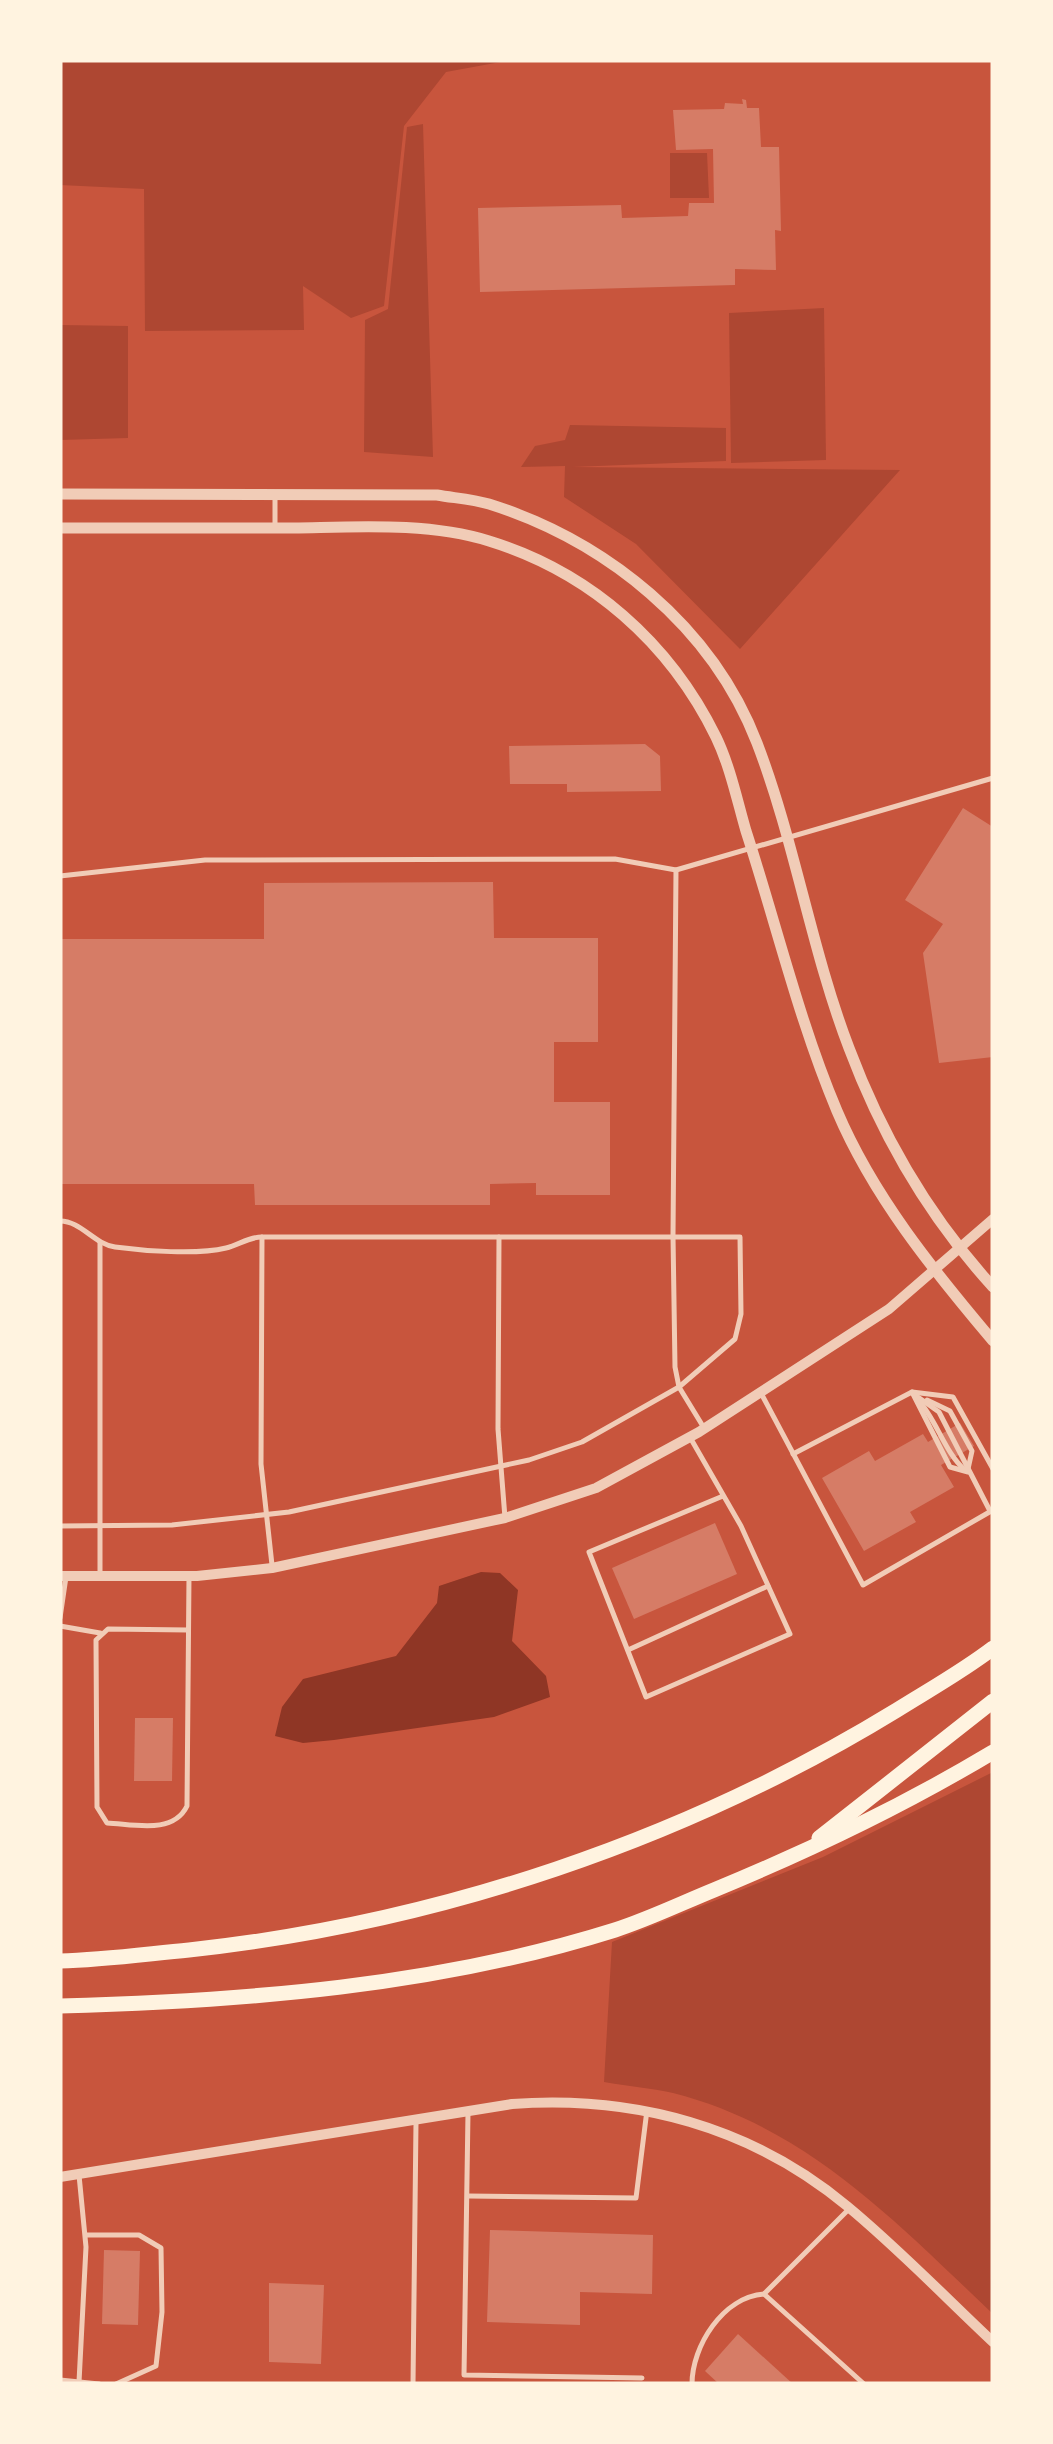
<svg xmlns="http://www.w3.org/2000/svg" width="1053" height="2444" viewBox="0 0 1053 2444" font-family="Poppins,sans-serif">
	<rect width="100%" height="100%" fill="#c8553d"/>
	<g fill="#ae4732">
		<polygon points="60,60 512,60 446,72 404,126 384,306 351,318 303,286 304,330 145,331 144,189 60,185"/>
		<polygon points="423,124 433,457 364,452 365,320 388,309 407,127"/>
		<polygon points="670,153 707,153 709,198 670,198"/>
		<polygon points="824,308 826,460 731,463 729,313"/>
		<polygon points="60,325 128,326 128,438 60,440"/>
		<polygon points="570,425 726,428 726,461 572,467 900,470 740,649 636,544 564,497 565,466 521,467 535,446 565,440"/>
		<path d="M 993,1772 L 993,2314 C 896,2222 807,2127 673,2093 C 651,2088 627,2086 604,2082 L 612,1942 L 823,1857 Z"/>
	</g>
	<polygon fill="#8f3625" points="481,1572 500,1573 518,1590 512,1641 546,1676 550,1697 494,1717 334,1740 303,1743 275,1736 282,1707 303,1679 396,1656 437,1603 439,1586"/>
	<g fill="#d67c66">
		<polygon points="742,99 746,100 747,108 759,108 761,147 779,147 781,231 775,230 776,270 735,269 735,285 480,292 478,208 621,205 622,218 688,216 689,203 714,203 713,149 676,150 673,110 724,109 725,103 743,104"/>
		<polygon points="645,744 660,756 661,791 567,792 567,784 510,784 509,746"/>
		<polygon points="963,808 993,827 993,1057 939,1063 923,953 943,924 905,900"/>
		<polygon points="493,882 494,938 598,938 598,1042 554,1042 554,1102 610,1102 610,1195 536,1195 536,1183 490,1184 490,1205 255,1205 254,1184 60,1184 60,939 264,939 264,883"/>
		<polygon points="960,1423 974,1446 941,1465 954,1487 910,1512 916,1522 864,1551 822,1478 869,1451 875,1461 923,1434 928,1442"/>
		<polygon points="715,1523 737,1574 634,1619 612,1568"/>
		<polygon points="135,1718 173,1718 172,1781 134,1781"/>
		<polygon points="490,2230 653,2235 652,2294 580,2292 580,2325 487,2322"/>
		<polygon points="104,2250 140,2251 138,2325 102,2324"/>
		<polygon points="269,2283 324,2285 321,2364 269,2362"/>
		<polygon points="738,2334 793,2384 719,2384 705,2371"/>
	</g>
	<g fill="none" stroke-linecap="round" stroke-linejoin="round">
		<g stroke="#f1ccb7" stroke-width="5">
			<polyline points="275,497 275,526"/>
			<polyline points="676,870 673,1236 675,1367 679,1387 704,1428"/>
			<polyline points="60,876 205,860 615,859 676,870 993,778"/>
			<path d="M 60,1221 C 81,1221 94,1244 115,1247 C 145,1251 197,1255 226,1248 C 239,1245 248,1237 262,1237 L 740,1237 L 741,1314 L 735,1339 L 679,1387 L 582,1442 L 529,1460 L 289,1512 L 172,1525 L 60,1526"/>
			<polyline points="262,1237 261,1464 272,1565"/>
			<polyline points="499,1237 498,1429 505,1518"/>
			<polyline points="100,1242 100,1574"/>
			<polyline points="912,1392 950,1467 968,1472"/>
			<polyline points="762,1395 863,1585 993,1510"/>
			<polyline points="915,1395 939,1412 990,1511"/>
			<polyline points="927,1400 950,1411 972,1451 968,1469"/>
			<path d="M 919,1401 C 937,1421 945,1453 965,1470"/>
			<polyline points="691,1439 741,1526 790,1634 646,1697 589,1552 723,1496"/>
			<polyline points="793,1454 912,1392 953,1397 993,1469"/>
			<polyline points="60,1618 66,1577"/>
			<polyline points="60,1626 100,1633"/>
			<path d="M 188,1630 L 108,1629 L 96,1640 L 97,1807 L 107,1823 C 133,1824 173,1835 187,1806 L 189,1576"/>
			<polyline points="628,1650 768,1586"/>
			<polyline points="468,2113 464,2375 642,2378"/>
			<polyline points="468,2196 636,2198 647,2110"/>
			<polyline points="86,2235 139,2235 161,2248 162,2312 156,2366 116,2384"/>
			<polyline points="764,2294 864,2384"/>
			<polyline points="60,2380 99,2384"/>
			<polyline points="79,2382 86,2247 79,2175"/>
			<polyline points="413,2384 416,2122"/>
			<path d="M 692,2384 C 692,2346 723,2297 764,2294 L 850,2208"/>
		</g>
		<g stroke="#f1ccb7" stroke-width="10">
			<polyline points="60,1576 197,1576 272,1568 505,1518 596,1488 699,1432 889,1309 993,1219"/>
			<path d="M 60,2177 L 512,2104 C 635,2095 752,2127 847,2206 C 898,2248 945,2297 993,2342"/>
		</g>
		<g stroke="#f1ccb7" stroke-width="11">
			<path d="M 60,494 L 437,495 C 454,498 472,499 489,504 C 606,541 712,626 757,743 C 795,842 811,949 849,1048 C 882,1136 930,1218 993,1287"/>
			<path d="M 60,528 C 138,528 216,528 294,528 C 357,527 428,522 489,541 C 590,572 670,643 716,737 C 730,766 737,800 746,831 C 776,923 799,1021 837,1111 C 873,1196 933,1270 993,1341"/>
		</g>
		<g stroke="#fff3e0" stroke-width="15">
			<polyline points="819,1838 993,1701"/>
			<path d="M 60,1961 C 103,1960 146,1954 189,1950 C 438,1923 683,1841 897,1710 C 929,1690 963,1671 993,1648"/>
			<path d="M 60,2006 C 246,2001 437,1986 615,1930 C 649,1919 682,1903 714,1890 C 811,1850 903,1806 993,1752"/>
		</g>
	</g>
	<rect width="1053" height="2444" fill="none" stroke="#fff3e0" stroke-width="125"/>
</svg>
